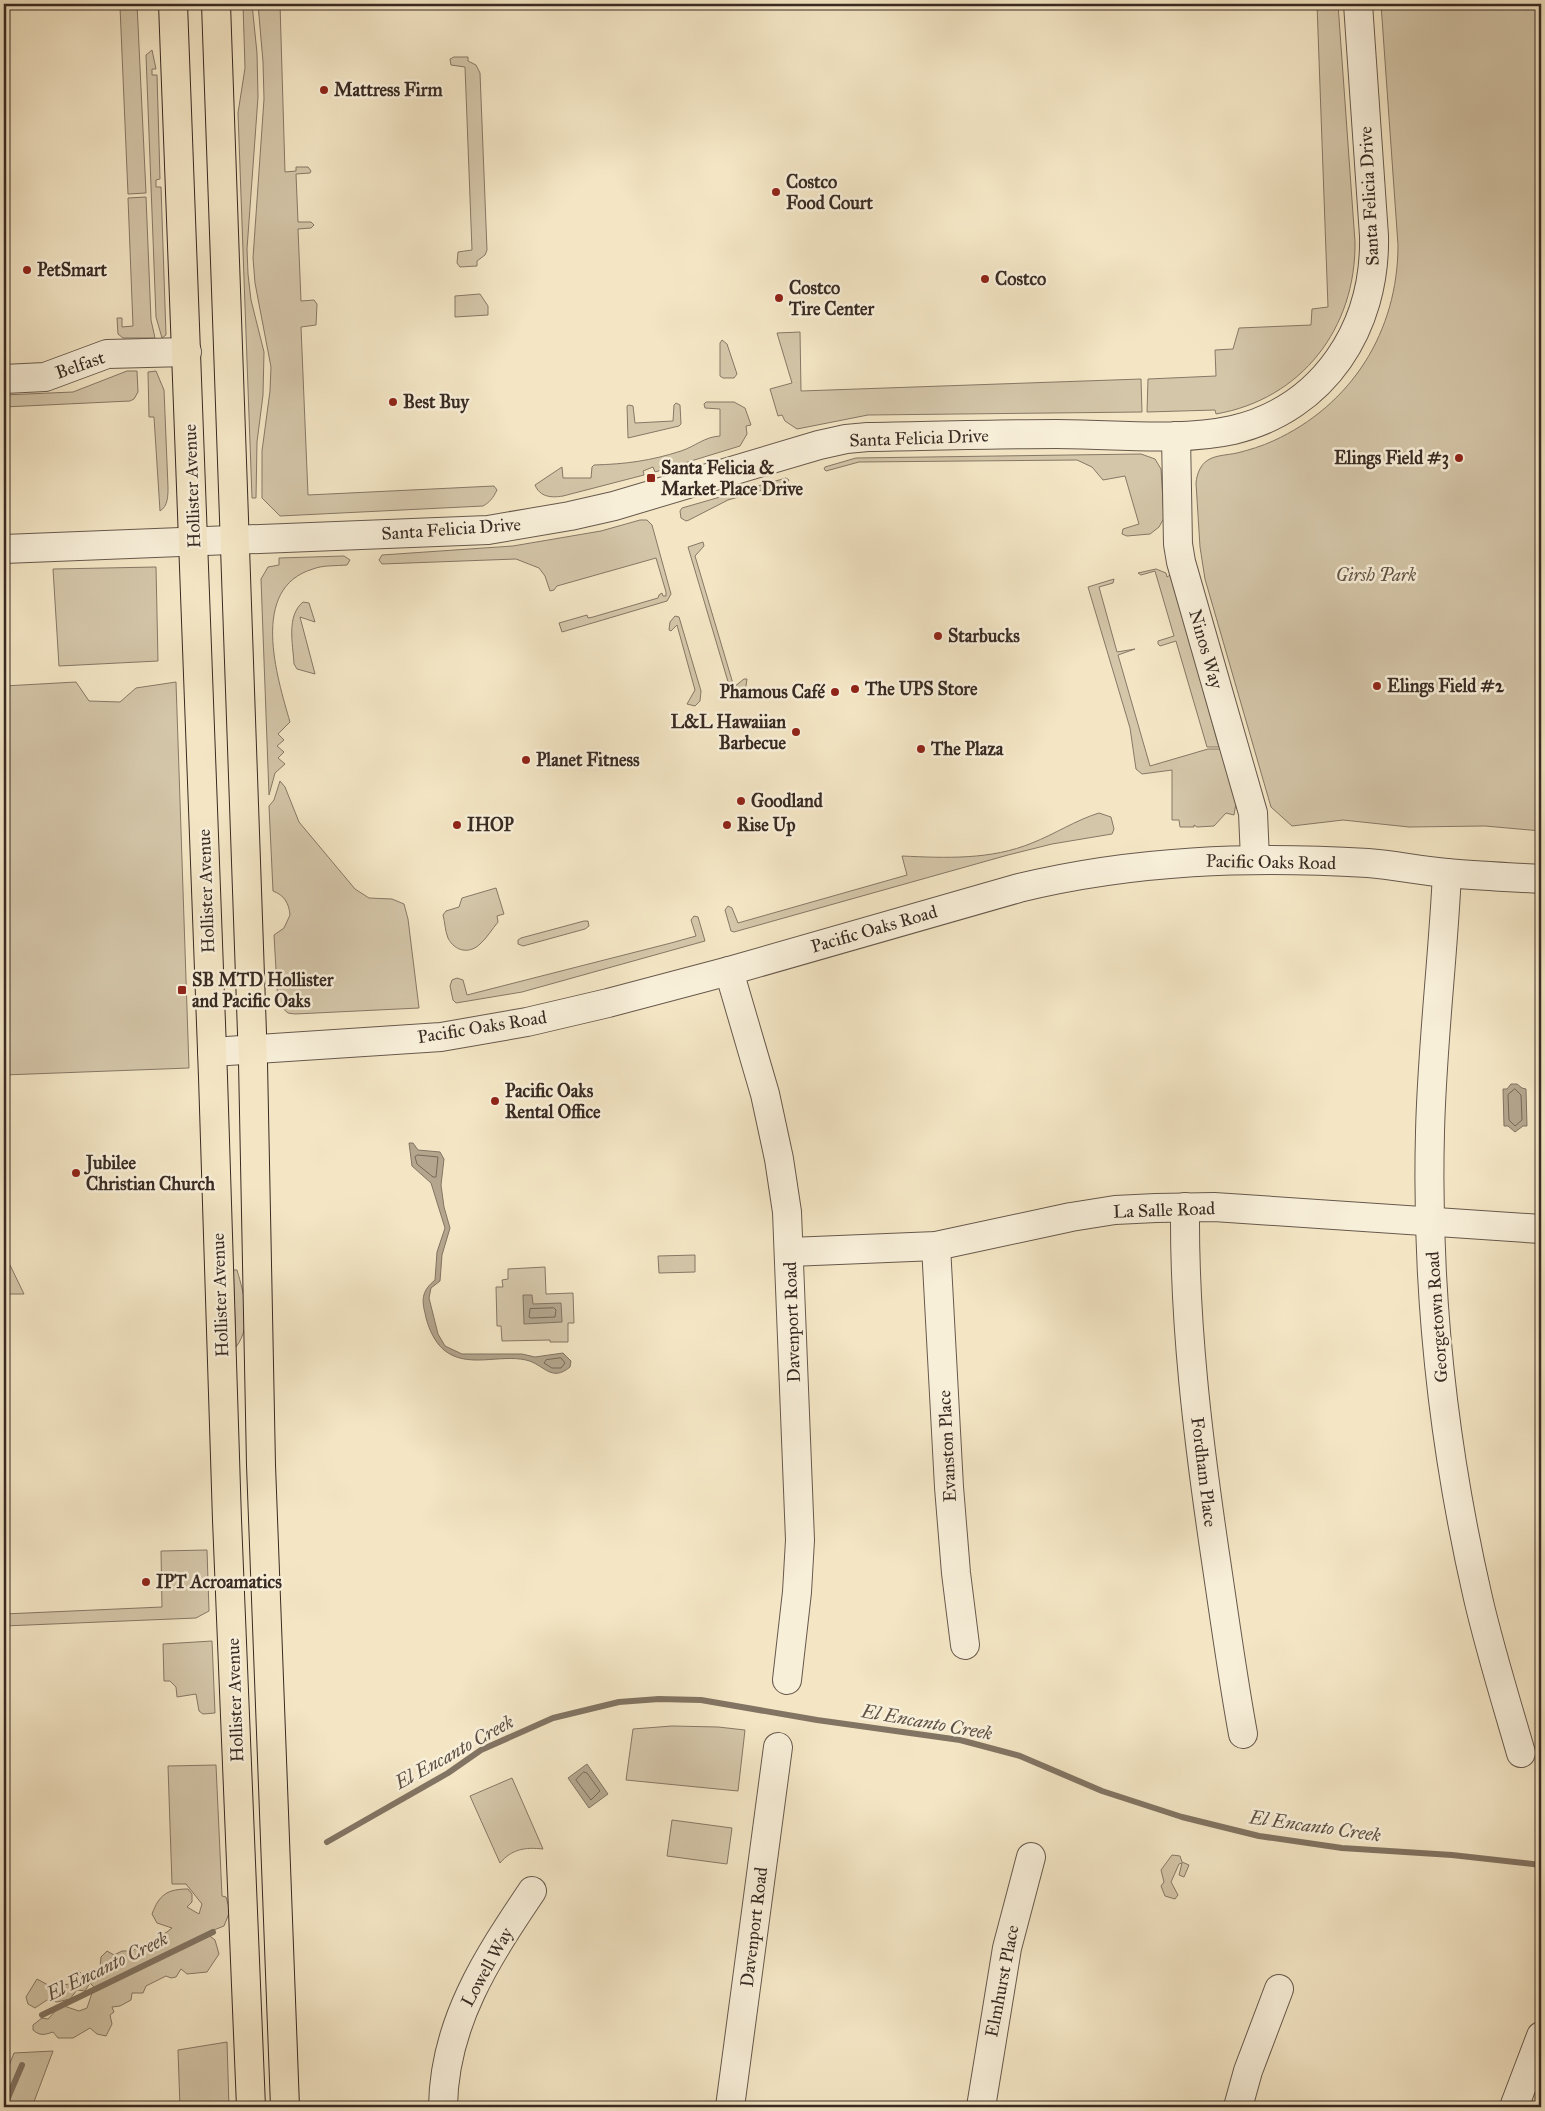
<svg xmlns="http://www.w3.org/2000/svg" width="1545" height="2111" viewBox="0 0 1545 2111" font-family="'IM FELL Great Primer',serif">
	<rect width="100%" height="100%" fill="#f4e6c5"/>
	<filter id="stains"><feTurbulence type="fractalNoise" baseFrequency=".004" numOctaves="4"/><feColorMatrix values="0 0 0 0 .2 0 0 0 0 .09 0 0 0 0 .02 0 0 0 .5 -.17"/></filter>
	<radialGradient id="worn" r=".72"><stop offset=".6" stop-color="#630" stop-opacity="0"/><stop offset="1" stop-color="#630" stop-opacity=".3"/></radialGradient>
	<g fill="#d4c6a9" stroke="#867866">
		<polygon points="113,4 137,4 146,193 128,194 120,7 113,7"/>
		<polygon points="243,4 252,4 257,53 258,97 247,249 248,274 251,300 264,352 263,395 257,442 256,498 252,498 238,113 245,68"/>
		<path d="M 258,4 L 280,4 L 285,172 L 296,171 L 296,167 L 308,167 L 311,171 L 310,173 L 296,174 L 298,222 L 311,222 L 314,225 L 311,228 L 298,229 L 301,301 L 314,300 L 317,304 L 316,325 L 301,327 L 308,495 L 494,486 L 497,490 C 493,498 490,502 483,506 L 280,516 L 262,498 L 262,451 L 270,391 L 271,367 L 255,283 L 253,258 L 264,99 L 263,62 Z"/>
		<path d="M 1317,4 L 1338,4 L 1355,242 C 1356,328 1302,399 1216,414 L 1215,410 L 1147,412 L 1148,379 L 1216,376 L 1215,350 L 1233,349 L 1239,328 L 1311,325 L 1312,309 L 1328,307 Z"/>
		<path d="M 1381,4 L 1541,4 L 1541,831 L 1485,826 L 1409,827 L 1343,820 L 1292,826 L 1271,807 L 1205,579 L 1200,547 L 1196,483 C 1197,474 1200,465 1208,460 C 1216,455 1228,455 1237,453 C 1249,450 1262,446 1273,441 C 1352,405 1398,331 1398,245 Z"/>
		<polygon points="152,50 156,69 152,69 152,75 157,75 160,179 156,180 156,187 161,187 166,335 162,338 156,317 146,55"/>
		<polygon points="454,57 468,57 468,61 476,65 480,73 487,250 485,255 477,261 477,266 460,267 457,263 458,252 472,250 465,67 451,65 450,59"/>
		<polygon points="146,197 151,320 155,338 123,338 118,334 117,318 122,318 122,327 133,326 128,198"/>
		<polygon points="480,294 488,306 488,315 455,317 455,296"/>
		<polygon points="800,332 801,391 1141,379 1142,412 868,415 797,429 785,421 782,415 778,416 770,389 792,383 777,333"/>
		<polygon points="722,340 727,344 737,374 734,378 723,378 720,376 720,343"/>
		<polygon points="127,371 137,371 138,392 134,399 130,401 4,407 4,395 73,392"/>
		<path d="M 156,371 L 164,390 L 168,487 C 168,496 168,506 160,511 L 154,417 L 149,417 L 148,372 Z"/>
		<path d="M 706,402 L 734,402 L 745,408 L 751,425 L 746,426 L 747,434 L 740,446 L 655,472 L 653,467 L 643,471 L 644,475 L 563,496 C 551,498 540,497 535,485 L 562,467 L 563,478 L 591,478 L 592,467 L 594,465 C 626,464 650,461 681,451 C 696,446 704,437 720,436 L 720,409 L 705,408 L 704,404 Z"/>
		<polygon points="676,403 680,405 681,424 679,426 628,438 627,406 629,405 633,406 635,423 673,421 674,405"/>
		<polygon points="1141,454 1155,459 1161,469 1164,518 1159,527 1150,534 1127,536 1122,534 1123,529 1139,524 1125,476 1103,480 1092,467 1077,460 859,462 826,471 824,469 825,467 856,458"/>
		<polygon points="786,478 789,480 787,483 728,500 689,520 686,521 681,518 680,511 682,508"/>
		<polygon points="640,520 647,520 652,525 671,594 667,601 562,632 559,623 587,615 588,618 593,617 658,598 659,595 662,593 663,596 666,596 666,592 656,558 557,586 554,590 550,591 545,576 539,568 516,559 382,564 379,560 382,555 513,546 601,531"/>
		<polygon points="703,542 704,546 695,556 734,687 744,679 747,679 746,686 741,692 733,691 729,685 688,547"/>
		<path d="M 344,556 L 350,560 L 347,565 C 336,566 323,565 313,569 C 249,588 277,677 290,722 L 278,734 L 284,740 L 277,746 L 284,752 L 278,758 L 285,764 L 275,773 L 269,795 L 261,579 L 268,567 L 279,565 L 279,558 Z"/>
		<polygon points="156,567 158,661 59,666 53,569"/>
		<polygon points="1156,569 1166,573 1167,577 1170,575 1172,579 1219,747 1207,747 1176,641 1160,646 1158,644 1158,641 1174,636 1155,571 1141,575 1138,573"/>
		<polygon points="1114,579 1113,583 1099,587 1117,652 1135,649 1118,655 1150,766 1208,749 1220,749 1236,803 1234,815 1226,813 1214,826 1197,827 1194,825 1194,827 1180,827 1179,820 1172,820 1172,770 1142,774 1136,769 1130,728 1088,587"/>
		<path d="M 303,602 L 309,603 L 315,622 L 300,617 L 315,674 L 297,669 L 294,664 C 293,644 286,616 303,602 Z"/>
		<polygon points="675,616 679,617 701,691 700,701 695,706 687,704 695,690 677,625 671,631 669,630 670,622"/>
		<polygon points="76,682 89,701 120,702 136,688 176,682 189,1068 4,1075 4,686"/>
		<path d="M 280,781 L 285,787 L 299,822 L 355,889 L 369,898 L 392,899 L 404,904 L 408,919 L 419,1008 L 295,1014 L 288,1013 L 278,1004 L 274,935 L 284,928 L 290,915 C 289,903 284,895 273,891 L 269,806 L 274,800 Z"/>
		<path d="M 1099,813 L 1111,817 L 1114,829 L 1112,834 L 1052,844 L 1008,855 L 734,932 L 731,931 L 725,910 L 728,906 L 732,908 L 738,923 L 907,875 L 902,856 C 946,858 991,860 1032,843 C 1055,834 1076,820 1099,813 Z"/>
		<path d="M 496,888 L 504,914 L 497,916 L 498,922 C 492,929 487,938 480,944 C 470,954 455,952 448,938 C 445,931 445,922 443,915 L 446,911 L 459,907 L 462,898 Z"/>
		<polygon points="694,916 698,917 705,941 522,992 456,1003 453,1000 450,986 452,980 457,978 463,980 467,995 671,943 696,936 691,920"/>
		<polygon points="584,921 588,921 589,926 585,929 523,946 518,944 518,940 521,938"/>
		<polygon points="695,1255 695,1272 659,1273 658,1256"/>
		<polygon points="4,1264 10,1265 24,1294 4,1294"/>
		<polygon points="545,1267 546,1294 573,1293 574,1323 568,1323 568,1342 550,1342 550,1340 502,1341 501,1326 497,1326 496,1287 503,1287 502,1280 508,1279 508,1269"/>
		<path d="M 233,1270 L 237,1270 C 244,1294 253,1325 236,1347 Z"/>
		<polygon points="207,1550 209,1611 196,1618 4,1626 4,1614 162,1607 161,1551"/>
		<polygon points="212,1641 215,1713 203,1714 199,1711 196,1694 177,1697 176,1687 170,1681 164,1681 163,1644"/>
		<polygon points="672,1726 718,1727 745,1730 738,1791 626,1780 633,1729"/>
		<path d="M 216,1765 L 222,1896 L 226,1897 L 230,1911 L 224,1926 L 206,1933 L 215,1940 L 219,1954 L 207,1972 L 187,1974 L 181,1969 L 176,1977 L 171,1978 L 166,1976 L 146,1986 L 143,1993 L 132,1993 L 131,2000 L 120,2006 L 112,2007 L 114,2012 L 110,2015 L 112,2024 L 106,2036 L 97,2034 L 90,2028 L 73,2038 L 58,2038 L 53,2032 C 44,2035 40,2036 33,2030 L 33,2025 L 42,2018 L 48,2019 L 61,2005 L 79,2011 L 87,2008 L 94,1987 L 90,1983 L 85,1991 L 77,1990 L 70,1999 L 57,2002 L 47,2000 L 35,2008 L 28,2004 L 26,1997 L 37,1979 L 48,1985 L 55,1982 L 61,1985 L 70,1984 L 71,1978 L 78,1970 L 84,1976 L 86,1972 L 100,1968 L 101,1957 L 107,1951 L 114,1955 L 122,1951 L 132,1951 L 167,1932 L 172,1928 L 157,1923 L 152,1914 C 159,1895 167,1889 188,1889 L 192,1894 L 192,1902 L 187,1907 L 199,1914 L 202,1904 L 186,1884 L 172,1884 L 168,1766 Z"/>
		<path d="M 512,1778 L 543,1849 C 525,1847 512,1849 500,1863 L 470,1796 Z"/>
		<polygon points="672,1820 732,1828 727,1864 667,1856"/>
		<polygon points="1172,1855 1180,1856 1182,1862 1189,1865 1184,1877 1179,1875 1182,1863 1179,1864 1171,1882 1178,1895 1175,1899 1165,1896 1161,1886 1164,1882 1161,1870"/>
		<polygon points="227,2042 229,2107 180,2107 178,2050"/>
		<polygon points="53,2051 32,2107 4,2107 4,2078 14,2053"/>
	</g>
	<g fill="#b4a68e" stroke="#827463">
		<polygon points="1511,1084 1517,1084 1522,1088 1526,1089 1527,1126 1523,1126 1515,1132 1508,1126 1504,1126 1503,1089 1507,1089"/>
		<path d="M 409,1143 L 413,1143 L 418,1150 L 440,1152 L 444,1159 L 441,1185 L 444,1207 L 450,1228 L 442,1255 L 440,1281 L 431,1288 L 429,1298 L 438,1334 L 445,1346 L 462,1354 L 522,1354 L 535,1357 L 563,1353 L 571,1361 L 570,1367 C 551,1383 544,1364 526,1360 C 499,1354 467,1369 444,1350 C 434,1342 427,1325 425,1313 C 421,1298 423,1290 435,1280 L 437,1252 L 445,1228 L 431,1183 L 412,1166 Z"/>
		<polygon points="523,1295 532,1295 533,1304 561,1303 562,1322 524,1324"/>
		<polygon points="587,1764 608,1794 589,1808 568,1778"/>
	</g>
	<g fill="none" stroke-linecap="round" stroke-linejoin="round">
		<g stroke="#766858" stroke-width="1">
			<polygon points="1515,1089 1521,1095 1522,1120 1515,1126 1509,1120 1508,1095"/>
			<polygon points="418,1155 438,1157 436,1177 433,1177 417,1164 415,1157"/>
			<polygon points="554,1308 556,1310 555,1317 531,1318 529,1317 530,1309"/>
			<polygon points="561,1358 565,1363 561,1368 552,1368 544,1363 546,1360"/>
			<polygon points="584,1772 587,1773 600,1791 591,1800 576,1780"/>
		</g>
		<g stroke="#827463" stroke-width="6">
			<polyline points="327,1842 448,1773 481,1750 553,1718 619,1702 659,1699 701,1700 817,1720 960,1740 1020,1756 1102,1791 1182,1817 1259,1836 1342,1848 1452,1855 1541,1865"/>
			<polyline points="42,2015 213,1932"/>
			<polyline points="4,2107 22,2065"/>
		</g>
		<defs>
			<g id="minor">
				<polyline points="4,379 45,377 107,354 187,352"/>
				<polyline points="1176,436 1178,544 1181,562 1253,813 1255,859"/>
				<path d="M 4,549 L 488,530 L 570,516 L 614,506 L 819,445 L 846,439 L 868,437 C 931,436 993,434 1056,434 C 1112,434 1179,442 1233,430 C 1325,408 1376,327 1374,236 L 1358,4"/>
				<path d="M 1447,873 C 1443,959 1432,1045 1430,1132 C 1426,1288 1443,1446 1478,1598 C 1490,1650 1506,1701 1521,1753"/>
				<polyline points="729,971 765,1094 779,1159 787,1212 800,1540 797,1592 787,1680"/>
				<path d="M 212,1052 L 441,1037 L 527,1022 L 608,1003 L 729,971 L 1019,888 C 1134,860 1250,856 1368,863 C 1395,865 1421,871 1447,873 C 1478,876 1510,877 1541,879"/>
				<path d="M 1185,1207 C 1184,1324 1198,1439 1215,1554 C 1224,1614 1232,1674 1243,1734"/>
				<polyline points="936,1246 949,1487 956,1573 965,1645"/>
				<polyline points="790,1252 936,1246 1071,1217 1115,1210 1156,1208 1214,1207 1541,1229"/>
				<path d="M 443,2107 C 444,2023 487,1958 532,1891"/>
				<polyline points="730,2107 778,1747"/>
				<polyline points="981,2107 1007,1948 1031,1857"/>
				<polyline points="1238,2107 1248,2071 1279,1989"/>
				<polyline points="1514,2107 1541,2036"/>
			</g>
			<g id="major">
				<polyline points="173,4 213,1077 227,1520 251,2107"/>
				<polyline points="216,4 253,1062 261,1465 285,2107"/>
			</g>
		</defs>
		<use href="#minor" stroke="#67594c" stroke-width="30"/>
		<use href="#major" stroke="#382a23" stroke-width="30"/>
		<use href="#minor" stroke="#f8efd9" stroke-width="28"/>
		<use href="#major" stroke="#f4e6c5" stroke-width="28"/>
	</g>
	<g fill="#8f2418" stroke="#f8efd9" stroke-width="2">
		<circle cx="324" cy="90" r="5"/>
		<circle cx="776" cy="192" r="5"/>
		<circle cx="27" cy="270" r="5"/>
		<circle cx="985" cy="279" r="5"/>
		<circle cx="779" cy="298" r="5"/>
		<circle cx="393" cy="402" r="5"/>
		<circle cx="1459" cy="458" r="5"/>
		<rect x="646" y="473" width="10" height="10" rx="2.5"/>
		<circle cx="938" cy="636" r="5"/>
		<circle cx="1377" cy="686" r="5"/>
		<circle cx="855" cy="689" r="5"/>
		<circle cx="835" cy="692" r="5"/>
		<circle cx="796" cy="732" r="5"/>
		<circle cx="921" cy="749" r="5"/>
		<circle cx="526" cy="760" r="5"/>
		<circle cx="741" cy="801" r="5"/>
		<circle cx="457" cy="825" r="5"/>
		<circle cx="727" cy="825" r="5"/>
		<rect x="177" y="985" width="10" height="10" rx="2.5"/>
		<circle cx="495" cy="1101" r="5"/>
		<circle cx="76" cy="1173" r="5"/>
		<circle cx="146" cy="1582" r="5"/>
	</g>
	<g text-anchor="middle" dominant-baseline="central" stroke-width="5" stroke-linejoin="round" paint-order="stroke">
		<g font-size="18" font-weight="bold" fill="#382a23" stroke="#f8efd9" text-anchor="start">
			<text x="334" y="90">Mattress Firm</text>
			<text x="786" y="182">Costco<tspan x="786" dy="21">Food Court</tspan></text>
			<text x="37" y="270">PetSmart</text>
			<text x="995" y="279">Costco</text>
			<text x="789" y="288">Costco<tspan x="789" dy="21">Tire Center</tspan></text>
			<text x="403" y="402">Best Buy</text>
			<text x="1449" y="458" text-anchor="end">Elings Field #3</text>
			<text x="661" y="468">Santa Felicia &amp;<tspan x="661" dy="21">Market Place Drive</tspan></text>
			<text x="948" y="636">Starbucks</text>
			<text x="1387" y="686">Elings Field #2</text>
			<text x="865" y="689">The UPS Store</text>
			<text x="825" y="692" text-anchor="end">Phamous Café</text>
			<text x="786" y="722" text-anchor="end">L&amp;L Hawaiian<tspan x="786" dy="21">Barbecue</tspan></text>
			<text x="931" y="749">The Plaza</text>
			<text x="536" y="760">Planet Fitness</text>
			<text x="751" y="801">Goodland</text>
			<text x="467" y="825">IHOP</text>
			<text x="737" y="825">Rise Up</text>
			<text x="192" y="980">SB MTD Hollister<tspan x="192" dy="21">and Pacific Oaks</tspan></text>
			<text x="505" y="1091">Pacific Oaks<tspan x="505" dy="21">Rental Office</tspan></text>
			<text x="86" y="1163">Jubilee<tspan x="86" dy="21">Christian Church</tspan></text>
			<text x="156" y="1582">IPT Acroamatics</text>
		</g>
		<g font-size="18" fill="#382a23" stroke="#f8efd9">
			<text transform="translate(1369 196) rotate(-93)">Santa Felicia Drive</text>
			<text transform="translate(80 365) rotate(-19)">Belfast</text>
			<text transform="translate(919 438) rotate(-2)">Santa Felicia Drive</text>
			<text transform="translate(192 486) rotate(-92)">Hollister Avenue</text>
			<text transform="translate(451 529) rotate(-4)">Santa Felicia Drive</text>
			<text transform="translate(1206 649) rotate(74)">Ninos Way</text>
			<text transform="translate(1271 862) rotate(1)">Pacific Oaks Road</text>
			<text transform="translate(206 891) rotate(-92)">Hollister Avenue</text>
			<text transform="translate(874 929) rotate(-16)">Pacific Oaks Road</text>
			<text transform="translate(482 1027) rotate(-9)">Pacific Oaks Road</text>
			<text transform="translate(1164 1210) rotate(-2)">La Salle Road</text>
			<text transform="translate(220 1295) rotate(-92)">Hollister Avenue</text>
			<text transform="translate(1437 1317) rotate(-94)">Georgetown Road</text>
			<text transform="translate(792 1322) rotate(-92)">Davenport Road</text>
			<text transform="translate(947 1446) rotate(-93)">Evanston Place</text>
			<text transform="translate(1204 1472) rotate(83)">Fordham Place</text>
			<text transform="translate(235 1700) rotate(-92)">Hollister Avenue</text>
			<text transform="translate(754 1927) rotate(-83)">Davenport Road</text>
			<text transform="translate(487 1967) rotate(-61)">Lowell Way</text>
			<text transform="translate(1002 1981) rotate(-79)">Elmhurst Place</text>
		</g>
		<g font-size="18" font-style="italic" fill="#5f5144" stroke="#f8efd9">
			<text x="1376" y="575">Girsh Park</text>
		</g>
		<g font-size="19" font-style="italic" fill="#5d4f43" stroke="#f8efd9">
			<text transform="translate(927 1722) rotate(10)">El Encanto Creek</text>
			<text transform="translate(454 1752) rotate(-29)">El Encanto Creek</text>
			<text transform="translate(1315 1826) rotate(8)">El Encanto Creek</text>
			<text transform="translate(107 1966) rotate(-26)">El Encanto Creek</text>
		</g>
	</g>
	<rect width="1545" height="2111" fill="none" stroke="#f4e6c5" stroke-width="20"/>
	<rect x="5" y="5" width="1535" height="2101" fill="none" stroke="#382a23" stroke-width="2.5"/>
	<rect x="10" y="10" width="1525" height="2091" fill="none" stroke="#382a23"/>
	<rect width="100%" height="100%" filter="url(#stains)"/>
	<rect width="100%" height="100%" fill="url(#worn)"/>
</svg>
